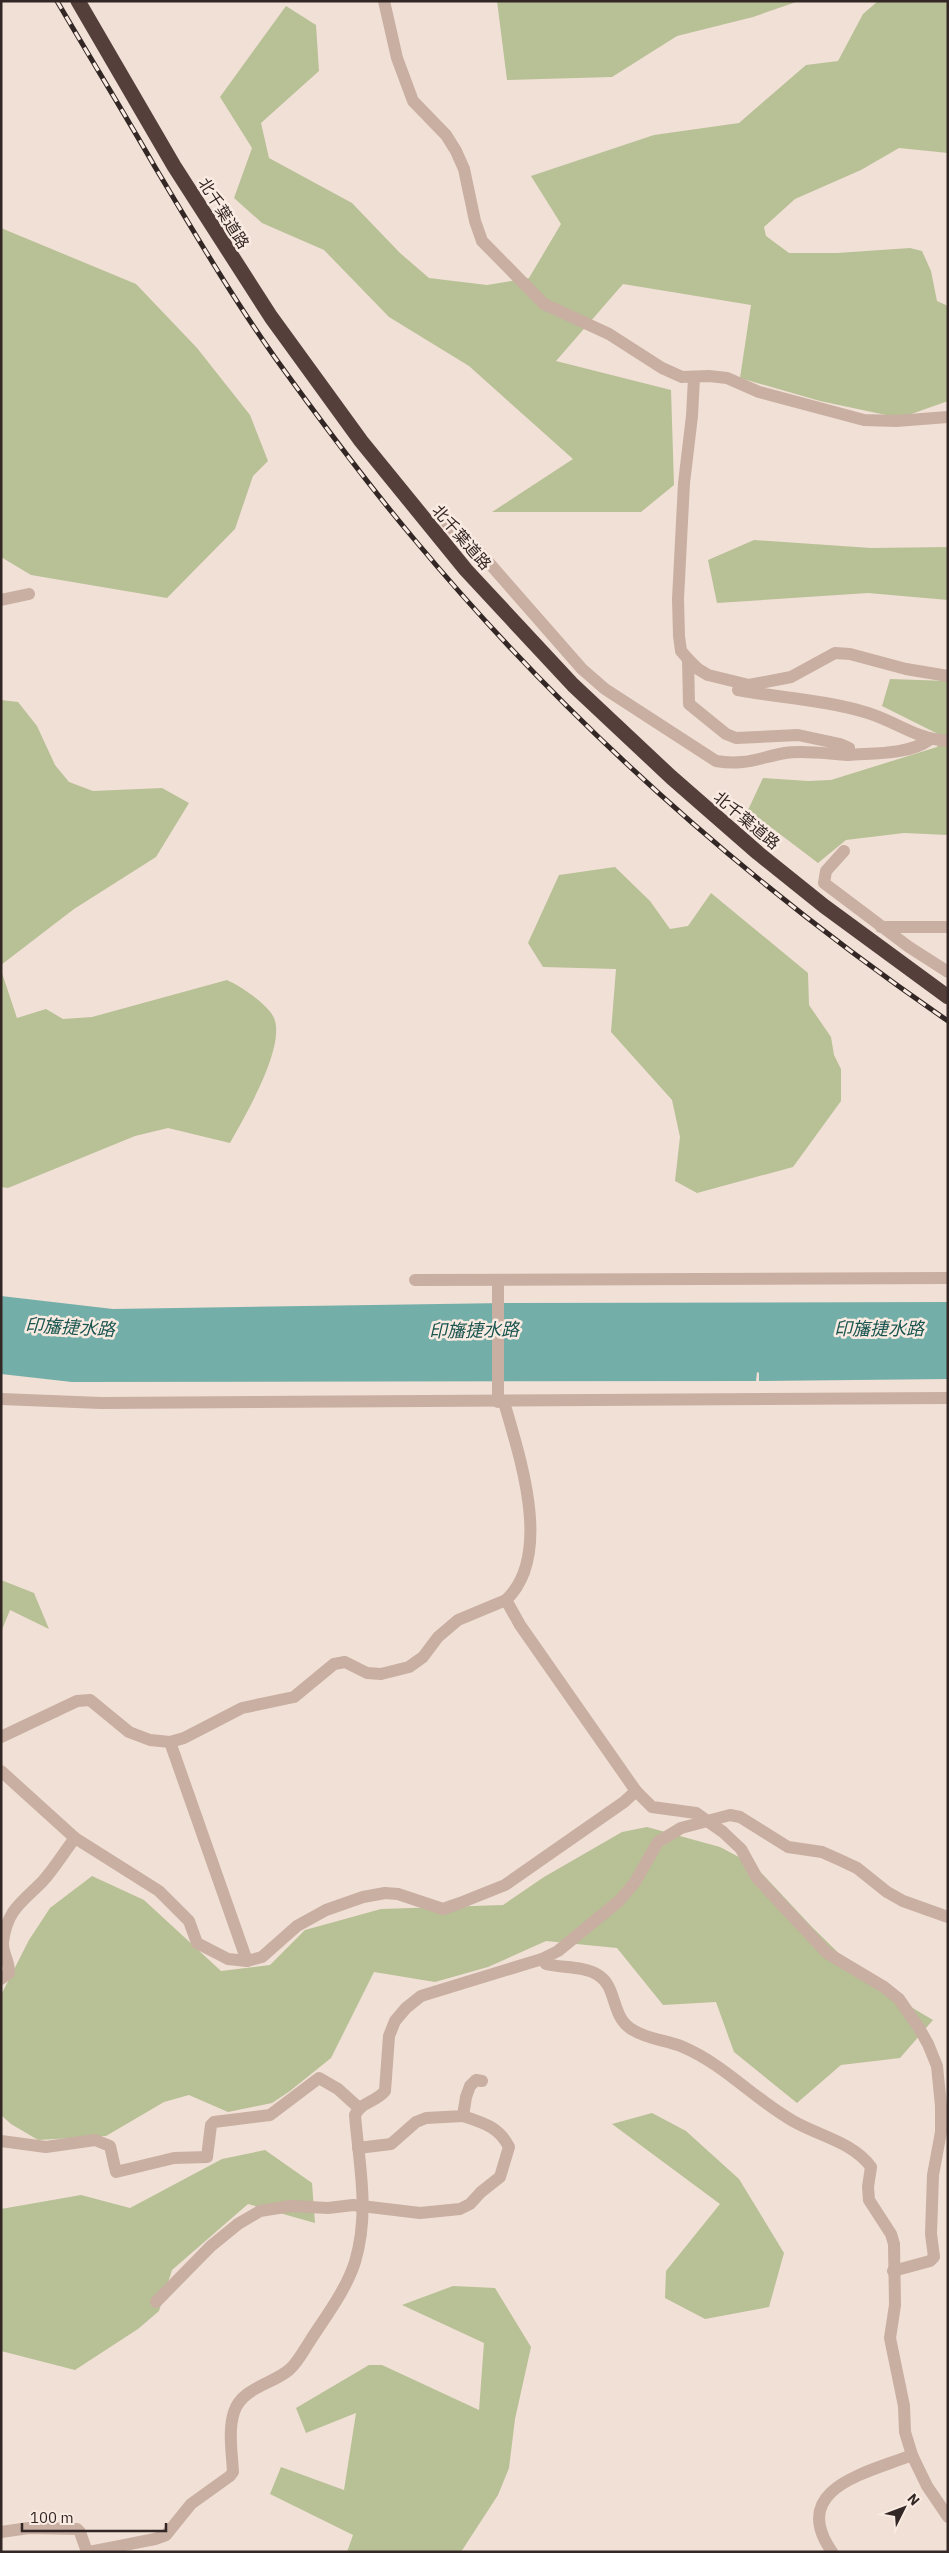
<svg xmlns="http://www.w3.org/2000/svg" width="949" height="2553" viewBox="0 0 949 2553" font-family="'IBM Plex Sans','Noto Sans JP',sans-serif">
	<rect width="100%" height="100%" fill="#f1e0d6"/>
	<g fill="#b8c096">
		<polygon points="497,1 799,1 753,17 677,36 612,77 507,80"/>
		<polygon points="878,1 948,1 948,153 899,148 861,170 795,199 764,227 766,236 789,253 837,253 910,248 922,251 931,271 937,301 948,306 948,401 900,418 820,401 740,378 751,305 623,284 556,361 671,390 674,485 641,512 492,512 573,459 469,366 389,317 324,250 262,223 234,198 252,148 220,97 286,6 316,25 319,71 261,123 269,158 352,203 400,253 429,278 487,285 529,278 561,224 531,176 654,135 739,123 806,65 838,61 863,14"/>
		<polygon points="1,228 136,284 197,348 250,415 268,461 253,476 235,529 167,598 31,575 1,557"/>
		<polygon points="754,540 871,548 948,547 948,600 868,593 717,603 708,560"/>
		<polygon points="890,679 948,681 948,835 904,833 846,840 818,863 748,810 763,778 808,781 831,780 937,747 942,736 882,706"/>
		<polygon points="1,700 18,702 37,726 55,765 69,782 93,791 162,788 189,803 156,857 74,909 1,965"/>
		<polygon points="615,867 650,901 670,929 688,926 711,893 808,973 809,1005 831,1037 834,1055 841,1069 841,1101 793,1167 697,1193 675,1181 680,1137 672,1100 611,1032 616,969 543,967 528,943 559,875"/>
		<path d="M 1,970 L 17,1018 L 46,1009 L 63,1019 L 92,1017 L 227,980 C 240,986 268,1004 274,1018 C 286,1047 245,1116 230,1143 L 168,1128 L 135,1136 L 8,1188 L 1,1187 Z"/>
		<polygon points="1,1580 34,1593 49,1629 10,1610 1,1632"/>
		<polygon points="647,1827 720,1847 754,1865 812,1927 867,1981 933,2020 900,2058 841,2065 797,2103 734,2052 716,2002 663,2005 617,1948 546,1941 488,1967 435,1982 374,1972 331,2058 290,2091 272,2103 228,2112 189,2095 164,2102 106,2136 38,2140 11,2124 1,2115 1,1995 29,1940 50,1908 92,1876 144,1900 221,1971 270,1965 305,1930 381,1909 503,1905 544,1877 622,1832"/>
		<polygon points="652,2113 686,2131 739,2179 784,2253 769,2307 705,2319 665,2298 666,2271 720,2204 612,2124"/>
		<polygon points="265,2150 312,2183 315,2223 248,2204 172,2270 159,2311 138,2329 75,2370 1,2351 1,2209 81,2195 130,2208 222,2159"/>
		<polygon points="453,2286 495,2288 531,2347 515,2419 509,2468 498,2495 461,2552 347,2552 353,2535 270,2494 281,2467 344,2490 356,2413 306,2433 296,2408 369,2365 382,2365 479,2410 484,2343 402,2305"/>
	</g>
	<polygon fill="#74aea8" points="1,1296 113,1309 507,1303 948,1302 948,1379 759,1381 759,1373 757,1372 756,1381 72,1382 1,1374"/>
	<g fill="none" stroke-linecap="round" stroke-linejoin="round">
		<g stroke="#c9aea2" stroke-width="12">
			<polyline points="384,1 397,58 413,101 446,135 456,151 464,169 475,221 482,241 544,304 609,334 662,368 682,377 709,376 727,378 759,392 864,420 896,421 948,417"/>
			<polyline points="694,378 692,416 684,483 678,599 679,636 681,651 688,659 698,669 708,675 749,685 791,677 835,653 850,654 906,669 948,676"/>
			<path d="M 447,523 L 460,537 L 476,548 L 582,669 L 605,689 L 716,761 C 744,766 758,758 785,753 C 805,750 828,754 848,755 L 849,748 L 840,744 L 798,735 L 736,738 L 726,734 L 689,704 L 688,659"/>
			<polyline points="1,600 29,594"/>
			<path d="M 738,690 C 781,698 826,700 868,713 C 897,722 916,739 948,741"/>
			<path d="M 848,755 C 873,753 908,755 929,740"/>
			<polyline points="844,851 826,871 824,883 909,947 948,972"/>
			<polyline points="881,927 948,927"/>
			<polyline points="415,1280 948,1278"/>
			<polyline points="498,1280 498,1402"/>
			<polyline points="1,1399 101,1403 948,1398"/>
			<path d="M 504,1402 C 519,1455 554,1555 506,1600 L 520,1625 L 636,1791 L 652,1807 L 696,1813 L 723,1832 L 741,1849 L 757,1878 L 827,1953 L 884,1987 L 899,1999 L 919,2028 L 928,2044 L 937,2066 L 941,2106 L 941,2132 L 933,2175 L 931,2234 L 934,2257 L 930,2261 L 893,2271"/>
			<polyline points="1,1737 77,1701 90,1700 129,1732 150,1740 170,1742 184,1738 242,1708 294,1697 334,1664 345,1662 367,1673 381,1674 409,1667 423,1657 438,1637 458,1620 506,1600"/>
			<polyline points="170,1742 247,1961"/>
			<polyline points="1,1771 75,1838 159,1891 189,1921 197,1943 228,1959 247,1961 262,1957 297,1926 326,1910 363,1897 385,1893 398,1894 443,1909 460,1903 505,1885 624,1802 636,1791"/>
			<path d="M 542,1959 L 546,1964 C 561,1968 584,1966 598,1975 C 618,1987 610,2017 633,2030 C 649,2040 667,2040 683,2047 C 725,2065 754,2099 793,2121 C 819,2136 853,2142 871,2167 L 868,2187 L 869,2200 L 891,2234 L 894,2244 L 895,2305 L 890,2338 L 904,2406 L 905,2432 L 912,2455 L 927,2486 L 948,2517"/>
			<path d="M 1,1979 L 9,1973 C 10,1962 2,1953 3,1942 C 7,1910 21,1903 42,1882 C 54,1869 64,1852 75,1838"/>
			<polyline points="1,2141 46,2147 95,2140 110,2146 116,2172 174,2158 207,2157 211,2125 214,2122 270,2115 319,2078 338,2089 359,2108"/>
			<polyline points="358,2148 391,2144 416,2122 426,2118 463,2116 466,2097 470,2086 476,2080 482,2081"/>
			<path d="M 156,2302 L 211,2246 L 238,2224 L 260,2211 L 291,2206 L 328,2208 L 353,2205 L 420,2213 L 460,2209 L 470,2204 L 481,2192 L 500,2177 L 509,2147 C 499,2127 484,2123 463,2116"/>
			<polyline points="1,2532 29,2528 77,2529 80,2532 87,2552"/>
			<path d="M 89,2552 L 155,2539 L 166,2535 L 191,2504 L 230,2476 L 233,2472 C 232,2453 228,2430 234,2412 C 242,2387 274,2384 290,2369 C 298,2362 304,2350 310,2341 C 326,2316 346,2290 355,2262 C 370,2212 359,2165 355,2115 C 361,2102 376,2102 385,2091 L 389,2036 L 395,2021 L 406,2008 L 421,1996 L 542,1959 L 558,1951 L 619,1901 L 635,1882 L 658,1842 L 681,1828 L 730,1815 L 740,1817 L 788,1847 L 822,1852 L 840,1860 L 857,1868 L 887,1892 L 903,1901 L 948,1917"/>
			<path d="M 832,2552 C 788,2488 867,2473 912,2455"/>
		</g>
		<polyline stroke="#543f3b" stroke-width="15" points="78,1 174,166 271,317 361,441 466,570 573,685 671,777 758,853 824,906 948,997"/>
		<defs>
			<path id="rail" d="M 57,1 C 89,56 123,111 155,167 C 194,232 232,297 276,359 C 320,420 365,481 414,539 C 568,724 749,884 948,1021"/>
		</defs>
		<use href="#rail" stroke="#332725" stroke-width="5"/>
		<use href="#rail" stroke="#f9ebe2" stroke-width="3" stroke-dasharray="9" stroke-linecap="butt"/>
	</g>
	<g text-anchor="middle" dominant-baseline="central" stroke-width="5" stroke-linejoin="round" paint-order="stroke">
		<g font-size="16" fill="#332725" stroke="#f9ebe2">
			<text transform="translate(224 213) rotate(58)">北千葉道路</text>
			<text transform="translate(462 537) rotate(49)">北千葉道路</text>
			<text transform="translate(747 820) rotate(40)">北千葉道路</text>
		</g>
		<g font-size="18" font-style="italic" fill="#1a5550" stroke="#f9ebe2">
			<text transform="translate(70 1327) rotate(3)">印旛捷水路</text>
			<text x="879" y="1328">印旛捷水路</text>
			<text transform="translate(474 1330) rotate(-1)">印旛捷水路</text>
		</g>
	</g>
	<rect width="949" height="2553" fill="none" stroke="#332725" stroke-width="5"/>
	<g transform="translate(904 2508) rotate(48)" stroke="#f9ebe2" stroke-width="4" paint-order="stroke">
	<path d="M0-4L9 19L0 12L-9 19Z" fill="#332725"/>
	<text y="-8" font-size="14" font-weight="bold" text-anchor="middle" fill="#332725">N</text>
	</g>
	<path d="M22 2523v8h144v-8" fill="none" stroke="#332725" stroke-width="2.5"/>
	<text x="30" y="2523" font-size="15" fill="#332725" stroke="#f9ebe2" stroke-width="4" paint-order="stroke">100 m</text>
</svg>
